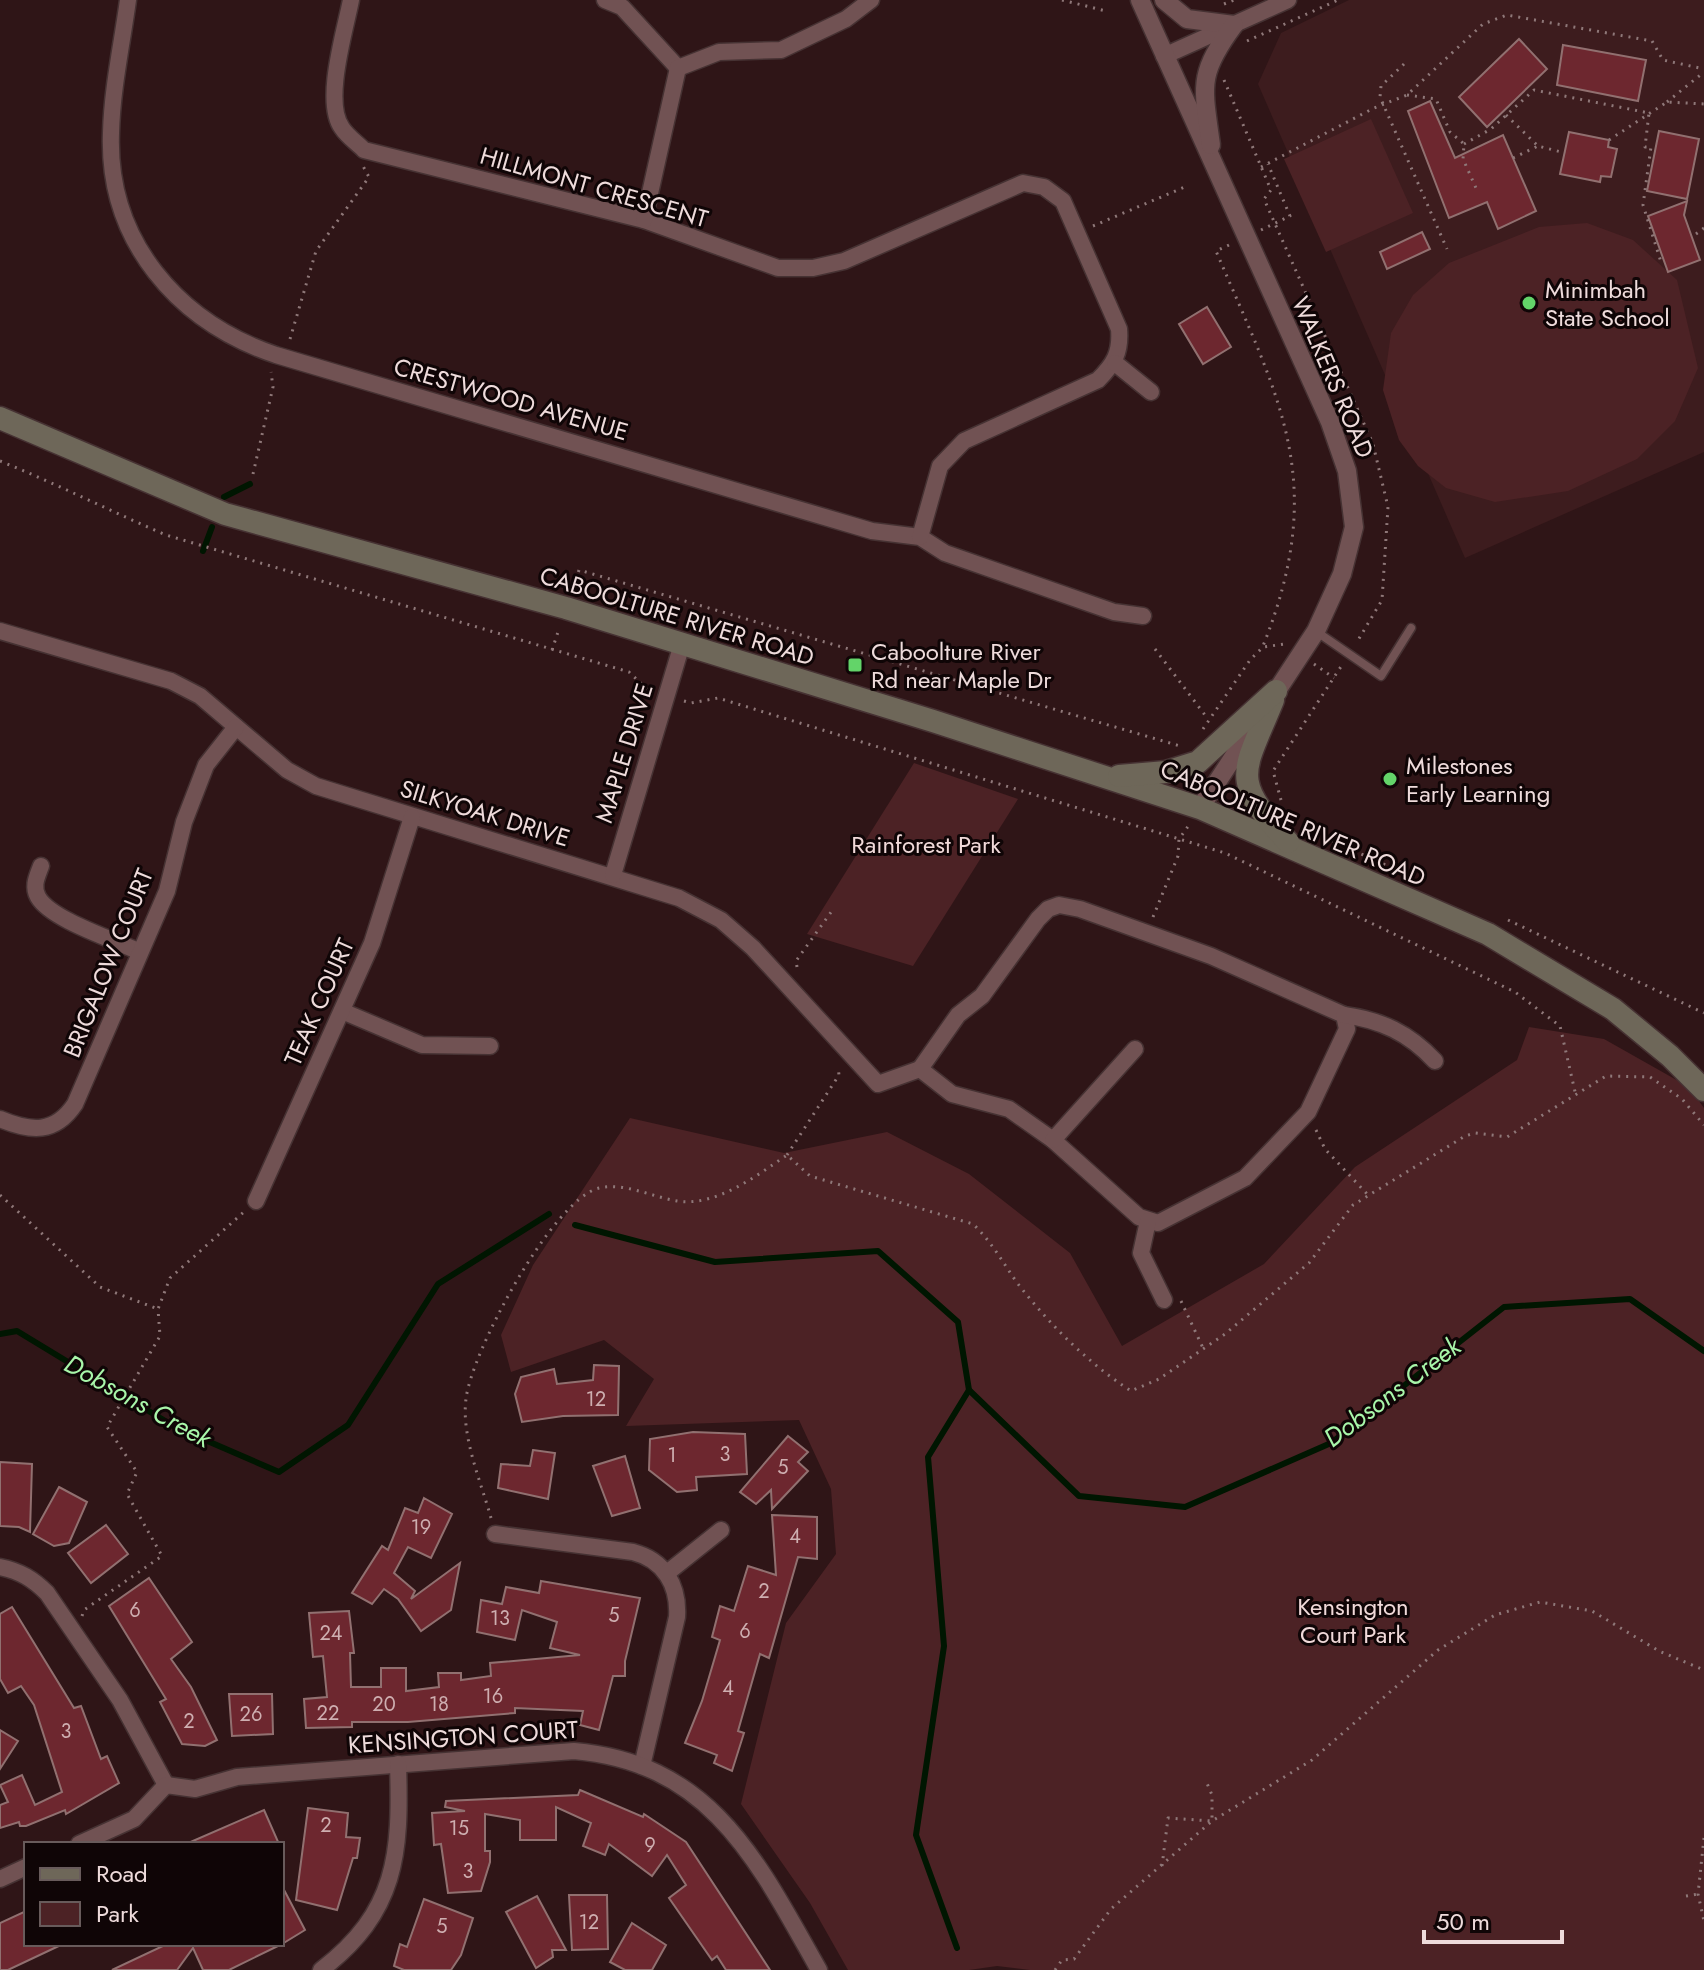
<svg xmlns="http://www.w3.org/2000/svg" width="1704" height="1970" viewBox="0 0 1704 1970" font-family="Jost,sans-serif">
	<rect width="100%" height="100%" fill="#2f1517"/>
	<polygon fill="#3d1c1e" points="1349,0 1704,0 1704,452 1465,558 1258,84 1281,33"/>
	<g fill="#4c2225">
		<polygon points="1371,119 1413,213 1326,252 1284,159"/>
		<polygon points="1587,223 1633,240 1677,280 1698,368 1675,421 1637,459 1568,491 1495,502 1446,488 1418,466 1399,440 1383,390 1391,333 1413,295 1449,263 1539,227"/>
		<polygon points="914,763 1018,799 913,966 807,934"/>
		<polygon points="1529,1027 1604,1039 1689,1087 1704,1108 1704,1970 1030,1970 997,1966 969,1970 848,1970 810,1903 741,1804 786,1623 836,1554 831,1489 799,1420 626,1426 654,1379 604,1340 511,1372 501,1335 533,1265 630,1118 784,1153 887,1132 969,1174 1070,1253 1122,1346 1264,1264 1355,1167 1517,1060"/>
	</g>
	<g fill="none" stroke-linecap="round" stroke-linejoin="round">
		<g stroke="#001601" stroke-width="6">
			<polyline points="224,497 250,484"/>
			<polyline points="203,551 212,527"/>
			<polyline points="575,1225 715,1262 878,1251 958,1322 969,1390 1079,1496 1185,1507 1331,1443 1504,1307 1630,1299 1704,1351"/>
			<polyline points="0,1334 17,1331 175,1427 279,1472 348,1425 438,1284 549,1214"/>
			<polyline points="957,1948 916,1835 944,1646 928,1457 969,1390"/>
		</g>
	</g>
	<g fill="#6d272f" stroke="#917070" stroke-width="2">
		<polygon points="1519,39 1547,69 1487,127 1459,97"/>
		<polygon points="1563,45 1646,60 1638,101 1557,85"/>
		<polygon points="1430,101 1455,158 1503,135 1536,211 1498,229 1487,202 1449,218 1408,111"/>
		<polygon points="1659,131 1699,139 1687,199 1647,191"/>
		<polygon points="1569,132 1609,140 1608,147 1617,149 1611,177 1601,176 1600,182 1560,174"/>
		<polygon points="1687,201 1684,215 1700,260 1668,272 1648,216"/>
		<polygon points="1422,232 1430,249 1387,269 1380,252"/>
		<polygon points="1207,307 1231,347 1203,364 1179,324"/>
		<polygon points="594,1365 619,1366 618,1415 563,1416 522,1422 515,1394 521,1377 554,1369 557,1384 593,1380"/>
		<polygon points="693,1432 745,1434 747,1474 696,1477 697,1490 677,1492 649,1470 650,1439"/>
		<polygon points="788,1436 808,1452 798,1462 808,1471 772,1509 771,1490 756,1504 740,1492"/>
		<polygon points="533,1450 555,1453 548,1499 498,1488 501,1464 530,1466"/>
		<polygon points="625,1456 640,1508 612,1516 593,1466"/>
		<polygon points="0,1462 32,1464 30,1532 19,1527 0,1526"/>
		<polygon points="59,1487 87,1502 69,1543 54,1546 33,1534"/>
		<polygon points="424,1498 452,1514 431,1558 408,1547 394,1573 415,1591 411,1599 460,1563 451,1610 421,1631 398,1599 384,1589 372,1604 352,1593 382,1546 388,1550 405,1508 418,1513"/>
		<polygon points="772,1515 817,1517 817,1559 798,1557 769,1658 760,1654 738,1731 744,1733 732,1771 714,1763 717,1755 685,1743 702,1701 720,1640 712,1637 720,1606 734,1611 748,1566 776,1575"/>
		<polygon points="106,1525 128,1554 91,1583 68,1553"/>
		<polygon points="149,1578 192,1642 171,1659 191,1687 217,1740 205,1746 182,1744 160,1702 166,1699 109,1606"/>
		<polygon points="541,1581 640,1598 625,1661 625,1676 613,1676 599,1730 580,1725 583,1711 515,1708 515,1713 408,1722 352,1722 352,1727 306,1728 304,1699 327,1697 323,1656 313,1657 309,1613 349,1611 354,1653 350,1653 351,1687 381,1687 381,1668 406,1668 406,1691 439,1687 438,1673 461,1673 461,1680 491,1676 490,1663 580,1655 550,1648 557,1622 522,1610 515,1640 477,1632 481,1600 502,1604 506,1587 539,1593"/>
		<polygon points="12,1607 74,1708 81,1706 101,1759 107,1756 119,1783 66,1814 65,1810 26,1826 20,1826 19,1822 0,1828 0,1805 8,1802 0,1785 22,1775 35,1805 62,1792 34,1705 21,1686 8,1693 0,1679 0,1614"/>
		<polygon points="229,1694 272,1694 273,1734 232,1736"/>
		<polygon points="0,1730 18,1741 0,1769"/>
		<polygon points="580,1790 643,1817 644,1814 686,1842 770,1970 726,1970 717,1956 712,1960 669,1898 686,1885 667,1855 652,1876 609,1844 605,1855 583,1846 591,1823 556,1807 556,1840 520,1840 520,1820 485,1814 485,1851 490,1851 490,1862 481,1891 448,1893 441,1844 434,1845 432,1813 465,1811 445,1807 446,1801 578,1795"/>
		<polygon points="308,1808 348,1813 346,1837 360,1838 357,1858 353,1858 337,1910 296,1900"/>
		<polygon points="264,1810 279,1844 186,1844"/>
		<polygon points="282,1886 305,1930 282,1944"/>
		<polygon points="569,1895 607,1895 608,1949 572,1950"/>
		<polygon points="537,1896 566,1950 552,1950 553,1957 536,1968 506,1912"/>
		<polygon points="424,1899 473,1918 461,1955 451,1970 404,1970 394,1966 400,1944 407,1947"/>
		<polygon points="26,1911 26,1944 63,1944 8,1970 0,1970 0,1923"/>
		<polygon points="632,1923 666,1945 652,1970 625,1970 610,1962"/>
		<polygon points="167,1944 282,1944 229,1970 203,1970 193,1948 177,1970 112,1970"/>
	</g>
	<g fill="none" stroke-linecap="round" stroke-linejoin="round">
		<defs>
			<polyline id="service" points="1317,632 1381,676 1411,628"/>
			<g id="minor">
				<path d="M 128,0 C 122,44 112,89 111,133 C 107,241 178,322 276,355 L 872,531 L 920,537 L 945,553 L 1114,612 L 1143,616"/>
				<path d="M 351,0 C 345,31 323,102 342,128 C 347,136 357,143 364,150 L 644,220 L 778,268 L 813,268 L 844,261 L 1023,183 L 1044,187 L 1063,201 L 1119,329 C 1121,353 1114,364 1098,380 L 964,441 L 940,466 L 920,537"/>
				<polyline points="605,0 622,7 678,68"/>
				<polyline points="1164,56 1288,0"/>
				<polyline points="644,220 678,68 719,52 781,50 846,19 871,0"/>
				<polyline points="1115,363 1151,392"/>
				<polyline points="0,631 171,681 200,696 287,770 316,786 679,898 721,920 753,948 878,1084 920,1069"/>
				<path d="M 41,866 C 37,877 32,886 38,897 C 51,920 115,940 140,952"/>
				<polyline points="613,875 682,644"/>
				<polygon points="1059,905 1080,909 1211,956 1344,1015 1347,1029 1308,1112 1245,1178 1158,1223 1139,1217 1053,1140 1009,1109 952,1094 920,1069 958,1015 982,996 1038,919 1048,909"/>
				<polyline points="342,1011 422,1045 490,1046"/>
				<path d="M 1344,1015 C 1381,1020 1409,1033 1435,1061"/>
				<path d="M 0,1119 C 31,1132 55,1134 75,1104 L 167,891 L 184,822 L 206,765 L 236,727"/>
				<polyline points="1053,1140 1135,1049"/>
				<polyline points="256,1201 372,943 412,817"/>
				<polyline points="1148,1221 1141,1253 1164,1300"/>
				<path d="M 495,1534 L 633,1552 C 664,1560 679,1585 677,1617 L 642,1766"/>
				<path d="M 0,1567 C 20,1571 33,1579 47,1593 L 120,1700 L 166,1785"/>
				<polyline points="667,1573 721,1530"/>
				<path d="M 79,1844 L 134,1819 L 166,1785 L 195,1789 L 237,1777 L 574,1751 C 712,1763 758,1862 819,1970"/>
				<polyline points="0,1879 26,1867"/>
				<path d="M 321,1970 C 397,1912 401,1854 398,1764"/>
			</g>
			<g id="tertiary">
				<polyline points="1140,0 1330,422 1347,471 1354,527 1342,574 1316,631 1200,808"/>
				<polyline points="1164,0 1187,19 1234,25"/>
				<path d="M 1211,145 C 1203,86 1197,75 1234,25"/>
			</g>
			<g id="secondary">
				<polyline points="0,418 225,514 566,608 933,721 1200,808 1488,934 1613,1009 1670,1056 1704,1090"/>
				<path d="M 1273,700 C 1243,774 1229,778 1288,842"/>
				<polyline points="1119,776 1166,772 1198,762 1276,691"/>
			</g>
		</defs>
		<use href="#service" stroke="#463233" stroke-width="11"/>
		<use href="#minor" stroke="#463233" stroke-width="19"/>
		<use href="#tertiary" stroke="#463233" stroke-width="21"/>
		<use href="#secondary" stroke="#463233" stroke-width="25"/>
		<g stroke="#8f7879" stroke-width="3" stroke-dasharray="2 6" stroke-linecap="butt">
			<polyline points="1062,0 1106,11"/>
			<polyline points="1224,4 1234,0"/>
			<polyline points="1247,41 1338,0"/>
			<polyline points="1404,64 1381,86 1380,97 1447,249"/>
			<polyline points="1224,80 1271,190 1264,199 1373,444 1388,507 1382,600 1357,642"/>
			<polyline points="1407,95 1436,99 1450,132 1464,144 1463,159 1476,188"/>
			<polyline points="1667,102 1704,72"/>
			<polyline points="1506,115 1538,146 1565,153"/>
			<polyline points="1609,140 1667,102 1704,104"/>
			<polyline points="1464,144 1491,129 1534,90 1649,113 1645,147 1651,147 1643,205 1661,262"/>
			<polyline points="1513,158 1538,146"/>
			<polyline points="1261,167 1374,108 1407,95 1483,24 1507,15 1652,41 1663,60 1704,69"/>
			<polyline points="1093,226 1187,186"/>
			<polyline points="1261,230 1290,216 1268,164"/>
			<polyline points="1696,234 1704,228"/>
			<path d="M 1229,245 L 1216,251 C 1280,401 1329,481 1263,646"/>
			<polyline points="290,339 316,251 369,177 363,166"/>
			<path d="M 0,461 C 57,484 110,511 166,535 L 629,672 L 649,691"/>
			<polyline points="253,474 273,387 271,372"/>
			<polyline points="573,587 579,570 1180,746"/>
			<polyline points="1155,649 1208,719"/>
			<polyline points="552,650 559,629"/>
			<polyline points="1314,664 1334,678"/>
			<polyline points="684,701 691,703 718,698 1225,853 1515,992 1560,1026 1576,1096"/>
			<polyline points="1203,729 1250,660 1263,647 1285,644"/>
			<polyline points="1281,800 1273,771 1342,665"/>
			<polyline points="1303,828 1399,871"/>
			<polyline points="1153,917 1178,856 1179,839 1189,825"/>
			<polyline points="1508,920 1704,1013"/>
			<polyline points="797,967 796,961 834,908"/>
			<polyline points="1316,1130 1325,1149 1368,1195"/>
			<polyline points="787,1155 839,1075 838,1067"/>
			<polyline points="0,1195 100,1287 158,1309"/>
			<polyline points="1181,1301 1203,1348"/>
			<path d="M 491,1518 C 481,1482 461,1436 466,1399 C 471,1353 552,1200 599,1188 C 623,1182 653,1197 677,1201 C 716,1207 756,1176 787,1155 L 810,1176 L 973,1224 C 992,1242 1003,1263 1018,1284 C 1050,1325 1088,1363 1131,1391 L 1159,1379 L 1225,1334 L 1309,1263 L 1353,1205 L 1465,1136 L 1475,1133 L 1507,1137 L 1606,1076 L 1650,1077 L 1682,1099 L 1704,1125"/>
			<polyline points="82,1616 84,1610 162,1556 127,1494 137,1472 107,1427 160,1336 158,1309 170,1278 245,1211"/>
			<polyline points="1704,1838 1698,1894 1704,1921"/>
			<polyline points="1162,1866 1168,1818 1212,1821 1212,1795 1206,1781"/>
			<polyline points="1686,1896 1698,1894"/>
			<polyline points="1055,1970 1062,1960 1074,1959 1111,1909 1212,1821 1312,1760 1438,1650 1495,1615 1540,1602 1592,1611 1659,1651 1704,1670"/>
		</g>
		<use href="#service" stroke="#715253" stroke-width="8"/>
		<use href="#minor" stroke="#715253" stroke-width="16"/>
		<use href="#tertiary" stroke="#715253" stroke-width="18"/>
		<use href="#secondary" stroke="#6e6759" stroke-width="22"/>
	</g>
	<g fill="#63d469" stroke="#0f0506" stroke-width="3">
		<circle cx="1529" cy="303" r="8"/>
		<rect x="847" y="657" width="16" height="16" rx="4"/>
		<circle cx="1390" cy="779" r="8"/>
	</g>
	<g text-anchor="middle" dominant-baseline="central" stroke-width="6" stroke-linejoin="round" paint-order="stroke">
		<g font-size="20" fill="#ceaeb0">
			<text x="596" y="1399">12</text>
			<text x="725" y="1454">3</text>
			<text x="672" y="1455">1</text>
			<text x="783" y="1467">5</text>
			<text x="421" y="1527">19</text>
			<text x="795" y="1536">4</text>
			<text x="764" y="1591">2</text>
			<text x="135" y="1610">6</text>
			<text x="614" y="1615">5</text>
			<text x="500" y="1618">13</text>
			<text x="745" y="1631">6</text>
			<text x="331" y="1633">24</text>
			<text x="728" y="1688">4</text>
			<text x="493" y="1696">16</text>
			<text x="384" y="1704">20</text>
			<text x="439" y="1704">18</text>
			<text x="328" y="1713">22</text>
			<text x="251" y="1714">26</text>
			<text x="189" y="1721">2</text>
			<text x="66" y="1731">3</text>
			<text x="326" y="1825">2</text>
			<text x="459" y="1828">15</text>
			<text x="650" y="1845">9</text>
			<text x="468" y="1871">3</text>
			<text x="589" y="1922">12</text>
			<text x="442" y="1926">5</text>
		</g>
		<g font-size="24" fill="#eedbdb" stroke="#0f0506">
			<text transform="translate(594 187) rotate(16)">HILLMONT CRESCENT</text>
			<text transform="translate(1333 377) rotate(67)">WALKERS ROAD</text>
			<text transform="translate(511 399) rotate(16)">CRESTWOOD AVENUE</text>
			<text transform="translate(677 616) rotate(17)">CABOOLTURE RIVER ROAD</text>
			<text transform="translate(624 753) rotate(-73)">MAPLE DRIVE</text>
			<text transform="translate(485 813) rotate(17)">SILKYOAK DRIVE</text>
			<text transform="translate(1293 823) rotate(23)">CABOOLTURE RIVER ROAD</text>
			<text transform="translate(108 963) rotate(-68)">BRIGALOW COURT</text>
			<text transform="translate(319 1002) rotate(-66)">TEAK COURT</text>
			<text transform="translate(463 1737) rotate(-4)">KENSINGTON COURT</text>
		</g>
		<g font-size="24" fill="#eedbdb" stroke="#0f0506" text-anchor="start">
			<text x="1545" y="289">Minimbah<tspan x="1545" dy="28">State School</tspan></text>
			<text x="871" y="651">Caboolture River<tspan x="871" dy="28">Rd near Maple Dr</tspan></text>
			<text x="1406" y="765">Milestones<tspan x="1406" dy="28">Early Learning</tspan></text>
		</g>
		<g font-size="24" fill="#f0d9d9" stroke="#0f0506">
			<text x="926" y="844">Rainforest Park</text>
			<text x="1353" y="1606">Kensington<tspan x="1353" dy="28">Court Park</tspan></text>
		</g>
		<g font-size="26" font-style="italic" fill="#a8f6a9" stroke="#0f0506">
			<text transform="translate(1392 1392) rotate(-37)">Dobsons Creek</text>
			<text transform="translate(138 1401) rotate(29)">Dobsons Creek</text>
		</g>
	</g>
	<rect x="24" y="1842" width="260" height="104" fill="#0f0506" stroke="#685b5b" stroke-width="2"/>
	<rect x="40" y="1868" width="40" height="12" fill="#6e6759" stroke="#685b5b" stroke-width="2"/>
	<text x="96" y="1882" font-size="24" fill="#eedbdb">Road</text>
	<rect x="40" y="1902" width="40" height="24" fill="#4c2225" stroke="#685b5b" stroke-width="2"/>
	<text x="96" y="1922" font-size="24" fill="#eedbdb">Park</text>
	<path d="M1424 1930v12h138v-12" fill="none" stroke="#eedbdb" stroke-width="4"/>
	<text x="1436" y="1930" font-size="24" fill="#eedbdb" stroke="#0f0506" stroke-width="6" paint-order="stroke">50 m</text>
</svg>
